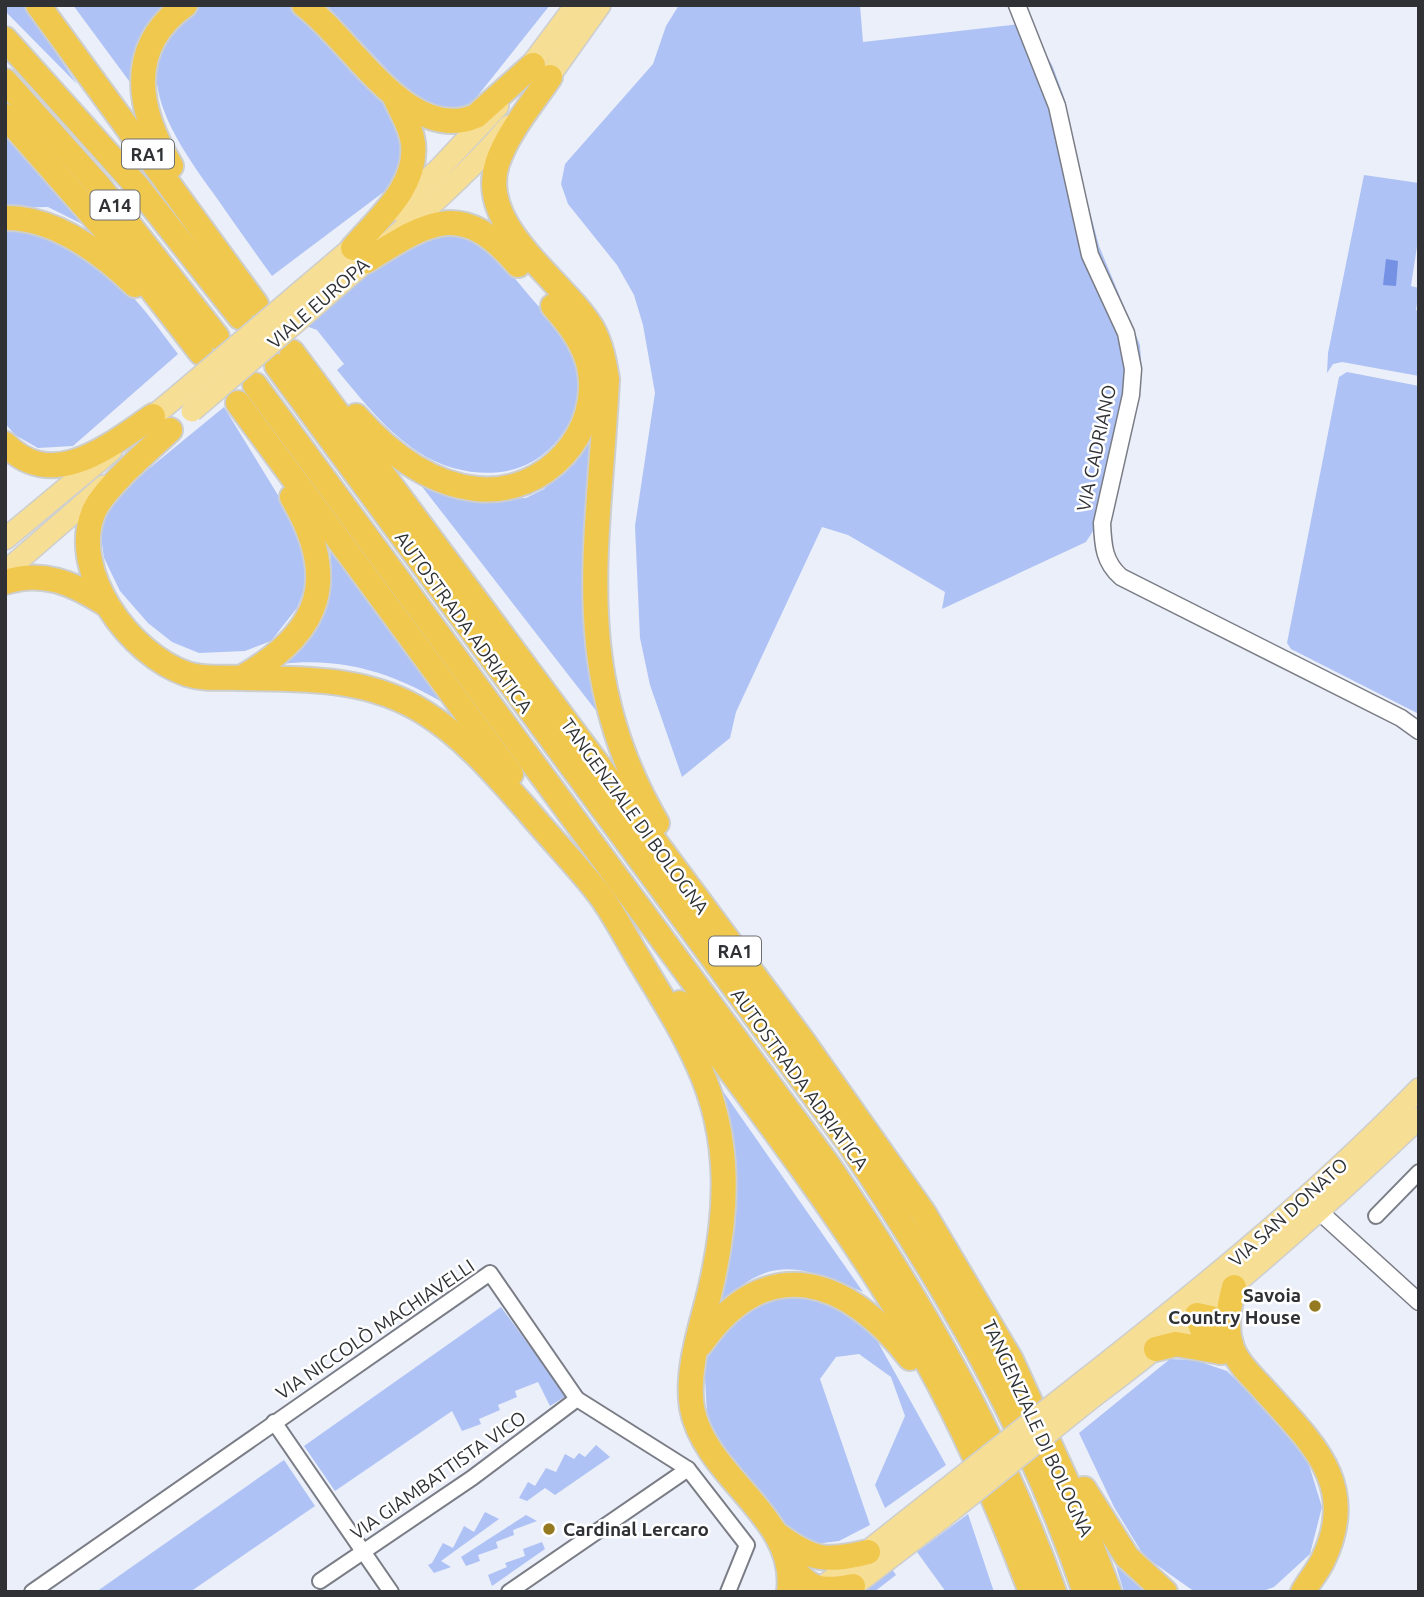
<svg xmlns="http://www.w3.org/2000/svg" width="1424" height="1597" viewBox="0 0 1424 1597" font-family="Ubuntu,sans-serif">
	<rect width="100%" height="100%" fill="#ebeff9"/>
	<g fill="#aec2f5">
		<polygon points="5,5 24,5 77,84 5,11"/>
		<path d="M 73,5 L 167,5 C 141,24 138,56 132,85 Z"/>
		<path d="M 202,5 L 286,5 L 306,15 L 389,105 L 402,132 L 404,168 L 385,191 L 272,276 C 253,250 235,224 216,197 C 174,139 113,55 202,5 Z"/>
		<polygon points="326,5 550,5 468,108 439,108 414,98"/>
		<polygon points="679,5 860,5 863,42 1029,23 1053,67 1065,100 1073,148 1099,246 1140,345 1142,373 1104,514 1086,542 942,609 945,592 848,535 822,527 736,712 730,738 682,777 650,685 640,638 635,526 655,393 643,325 634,295 617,265 568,204 561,184 565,164 653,64 666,26"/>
		<polygon points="5,137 90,228 48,207 5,208"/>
		<polygon points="1364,175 1419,183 1419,233 1411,286 1419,288 1416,310 1419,311 1419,376 1342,362 1333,364 1327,373 1328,353"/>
		<path d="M 5,227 C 17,229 31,229 43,233 C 104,253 142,306 178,354 L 73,446 L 38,448 L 15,435 L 5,423 Z"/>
		<path d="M 461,234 C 492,246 506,269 527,293 C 547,317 574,340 581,371 C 584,385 578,404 572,417 C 549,466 504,482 453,468 C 403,454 368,407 337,370 L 344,364 L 317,330 L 306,326 L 398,249 L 429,235 Z"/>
		<polygon points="1347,372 1419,386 1419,714 1291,649 1287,643 1339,377"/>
		<polygon points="224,407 303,536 309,578 297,608 271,641 245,651 199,653 172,642 148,623 120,591 104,558 100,530 113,498"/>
		<polygon points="592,435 601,717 413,475 469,500 526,498 544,489"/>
		<path d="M 328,538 L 459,712 C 400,676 350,656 280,664 C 327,621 339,603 328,538 Z"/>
		<path d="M 720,1087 L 863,1292 C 796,1264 771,1254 715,1308 L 729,1126 Z"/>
		<polygon points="786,1290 830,1298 868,1324 946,1465 885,1508 875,1485 905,1416 891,1377 859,1354 836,1357 820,1379 870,1525 839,1541 815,1544 788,1529 719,1446 707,1414 704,1360 722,1327"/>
		<polygon points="501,1307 566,1396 550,1406 538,1382 515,1391 517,1397 498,1405 500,1410 479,1419 481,1424 462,1431 452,1411 335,1491 304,1446"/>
		<polygon points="1170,1359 1195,1360 1227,1371 1266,1409 1308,1462 1322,1507 1310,1554 1274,1587 1260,1592 1195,1592 1144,1556 1114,1507 1079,1433"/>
		<polygon points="596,1445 610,1457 555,1495 545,1488 527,1501 519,1498 528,1482 535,1486 546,1468 556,1472 565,1454 574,1459 579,1453 585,1457"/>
		<polygon points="284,1460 315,1506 190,1592 96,1592"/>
		<polygon points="485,1512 499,1519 441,1561 451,1567 434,1573 428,1565 432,1563 443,1543 453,1548 464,1526 474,1532"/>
		<polygon points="968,1514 994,1592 946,1592 917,1552"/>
		<polygon points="526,1515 537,1521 513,1530 514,1535 496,1542 498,1548 478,1555 480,1561 466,1566 461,1557"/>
		<polygon points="542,1542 545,1549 492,1586 488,1575 507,1567 505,1563 525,1556 523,1549"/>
		<polygon points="1116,1566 1145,1592 1124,1592"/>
		<polygon points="892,1569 896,1575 874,1592 862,1592"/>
	</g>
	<polygon fill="#7591e4" points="1386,259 1398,261 1396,286 1383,285"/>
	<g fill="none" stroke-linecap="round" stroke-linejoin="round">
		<defs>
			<g id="minor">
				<polyline points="1376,1216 1419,1172"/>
				<polyline points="274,1422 391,1592"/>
				<polyline points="320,1581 472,1478 577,1399"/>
				<polyline points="32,1592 490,1273 577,1399 688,1469 747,1545 728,1592"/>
				<polyline points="509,1592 688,1469"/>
			</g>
			<g id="tertiary">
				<path d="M 1017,5 L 1057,106 L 1090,255 L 1126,333 L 1133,369 L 1131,395 L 1102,523 C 1103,546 1104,562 1121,577 L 1401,718 L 1419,731"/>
				<polyline points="1310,1203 1419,1302"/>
			</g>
			<g id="primary">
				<polyline points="523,76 576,5"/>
				<polyline points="541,88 600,5"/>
				<polyline points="395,210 440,168 498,106"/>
				<polyline points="299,293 366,236"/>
				<path d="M 310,310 C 378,249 450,195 509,126"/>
				<polyline points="141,426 180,394"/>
				<polyline points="5,539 111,451"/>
				<polyline points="5,572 104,486"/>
				<path d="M 1085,1380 C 1202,1288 1315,1196 1419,1089"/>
				<path d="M 1094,1396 C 1209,1310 1315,1217 1419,1118"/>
				<polyline points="853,1586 942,1518"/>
				<polyline points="820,1589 930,1502"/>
			</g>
			<g id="motorway">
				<polyline points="38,5 256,304"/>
				<path d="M 304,5 C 352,40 408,145 476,116 L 533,65"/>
				<polyline points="5,39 136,185 240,317"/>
				<path d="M 550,77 C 532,104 507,133 497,164 C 477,227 563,280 592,328 C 601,344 604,361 607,379 C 599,544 568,672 657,823"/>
				<polyline points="5,81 98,185 217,337"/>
				<polyline points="5,116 108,233 201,353"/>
				<path d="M 171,166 C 138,111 125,48 185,5"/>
				<path d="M 5,218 C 54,217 102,253 135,285"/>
				<path d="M 353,248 C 379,218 418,186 413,143 C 411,126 401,112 395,97"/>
				<path d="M 366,261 C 430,221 462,199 518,265"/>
				<polyline points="292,352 802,1040 923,1212 1011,1360 1070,1489 1109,1592"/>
				<path d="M 277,366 L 849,1143 C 947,1289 1027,1423 1085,1592"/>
				<path d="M 255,385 L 826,1162 C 919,1297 999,1437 1054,1592"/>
				<polyline points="238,403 511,774"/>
				<path d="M 356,416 C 387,451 429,484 477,489 C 545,496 603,432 589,366 C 583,342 569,324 553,306"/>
				<path d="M 170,430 C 150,449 105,487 94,511 C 68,571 130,655 187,674 C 205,680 223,677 242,678 C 305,679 369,677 425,713 C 465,738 497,776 528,811 C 551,839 578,866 600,895 C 614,914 625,936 637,956 C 659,993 682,1028 699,1067 C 732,1140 728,1215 710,1291 C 701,1328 686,1370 692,1408 C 705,1478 799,1517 789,1592"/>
				<path d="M 5,444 C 53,493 109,446 153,416"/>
				<path d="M 5,582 C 43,570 72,583 104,603"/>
				<path d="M 241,678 C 322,632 340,579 292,497"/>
				<path d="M 680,1003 C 755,1104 831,1203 897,1310 C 952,1399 994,1494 1031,1592"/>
				<path d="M 1234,1287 C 1229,1306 1225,1326 1231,1345 C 1237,1364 1254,1378 1266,1392 C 1313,1444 1359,1485 1323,1560 C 1318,1571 1309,1581 1303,1592"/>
				<path d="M 701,1344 C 767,1249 849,1279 910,1358"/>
				<polyline points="1156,1349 1176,1344 1221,1352"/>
				<polyline points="1221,1352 1204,1335 1197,1315 1211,1318 1231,1344"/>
				<polyline points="1084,1489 1127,1557 1165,1592"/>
				<path d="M 778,1535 C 813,1561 826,1562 868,1552"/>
				<path d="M 788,1561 C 807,1589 819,1593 853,1586"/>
			</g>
		</defs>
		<use href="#minor" stroke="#7a7d86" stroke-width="18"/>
		<use href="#tertiary" stroke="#7a7d86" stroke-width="19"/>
		<use href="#primary" stroke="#cdcece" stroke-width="24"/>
		<use href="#motorway" stroke="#cdcece" stroke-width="28"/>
		<use href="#minor" stroke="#fff" stroke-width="14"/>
		<use href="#tertiary" stroke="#fff" stroke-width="16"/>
		<use href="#primary" stroke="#f7de95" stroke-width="21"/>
		<use href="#motorway" stroke="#f1c84e" stroke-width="24"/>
		<defs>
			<g id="primary-bridge">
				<polyline points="180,394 299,293"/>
				<polyline points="192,411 310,310"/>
				<polyline points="930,1502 1085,1380"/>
				<polyline points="942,1518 1094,1396"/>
			</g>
		</defs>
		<use href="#primary-bridge" stroke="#cdcece" stroke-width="24" stroke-linecap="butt"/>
		<use href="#primary-bridge" stroke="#f7de95" stroke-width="21"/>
	</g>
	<g fill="#967a22" stroke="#fff" stroke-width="2.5">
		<circle cx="1315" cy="1306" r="7"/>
		<circle cx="549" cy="1529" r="7"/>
	</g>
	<g text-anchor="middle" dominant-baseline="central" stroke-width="5" stroke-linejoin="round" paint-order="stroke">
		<g fill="#fff" stroke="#6d6f71" stroke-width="2">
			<rect x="122" y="139.5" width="52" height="29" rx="5"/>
			<rect x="90.5" y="190.5" width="49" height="29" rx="5"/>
			<rect x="709" y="936.5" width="52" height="29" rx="5"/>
		</g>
		<g font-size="18" font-weight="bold" fill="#2f3134">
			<text x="148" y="154">RA1</text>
			<text x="115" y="205">A14</text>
			<text x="735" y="951">RA1</text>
		</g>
		<g font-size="19" fill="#2f3134" stroke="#fff">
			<text transform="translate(318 303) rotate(-41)">VIALE EUROPA</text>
			<text transform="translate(1096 448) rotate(-78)">VIA CADRIANO</text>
			<text transform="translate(464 622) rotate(54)">AUTOSTRADA ADRIATICA</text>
			<text transform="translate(635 816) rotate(54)">TANGENZIALE DI BOLOGNA</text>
			<text transform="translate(800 1079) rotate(54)">AUTOSTRADA ADRIATICA</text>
			<text transform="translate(1288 1212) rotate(-42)">VIA SAN DONATO</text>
			<text transform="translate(375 1329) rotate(-34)">VIA NICCOLÒ MACHIAVELLI</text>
			<text transform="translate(1038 1428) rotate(65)">TANGENZIALE DI BOLOGNA</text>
			<text transform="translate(438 1475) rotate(-35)">VIA GIAMBATTISTA VICO</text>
		</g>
		<g font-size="19" font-weight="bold" fill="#2f3134" stroke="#fff" text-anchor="end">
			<text x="1301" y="1295">Savoia<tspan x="1301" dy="22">Country House</tspan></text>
			<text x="563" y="1529" text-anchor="start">Cardinal Lercaro</text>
		</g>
	</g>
	<rect width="1424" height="1597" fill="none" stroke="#2f3134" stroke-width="14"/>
</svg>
